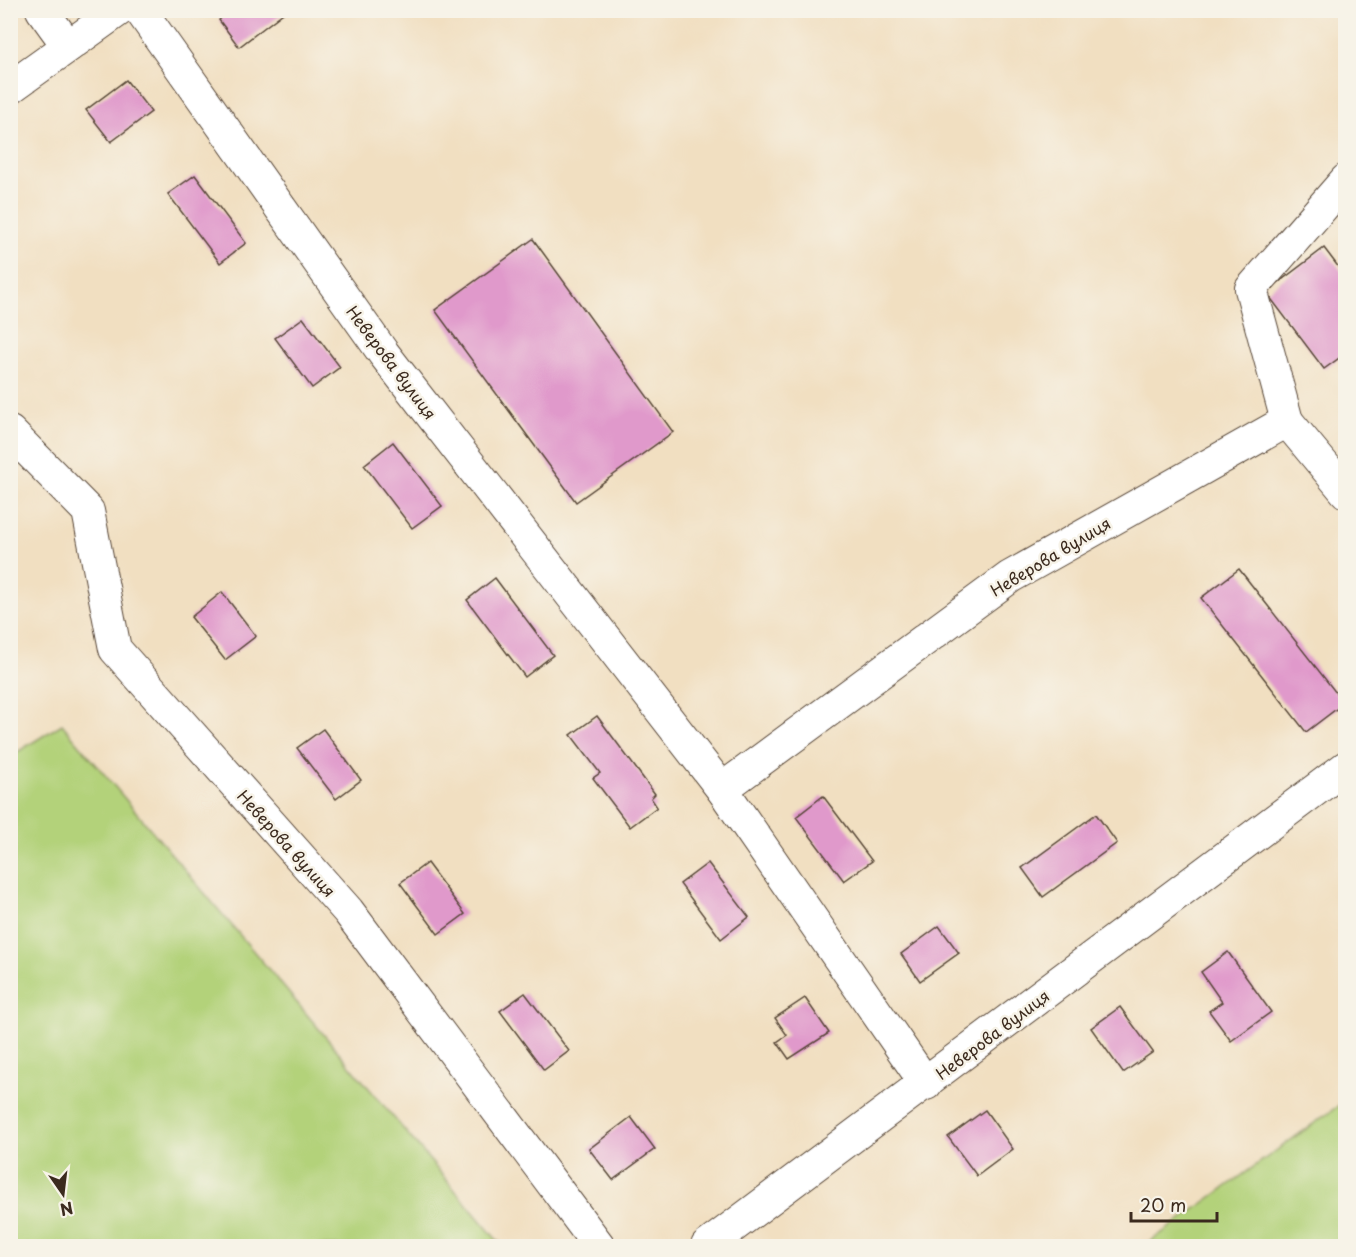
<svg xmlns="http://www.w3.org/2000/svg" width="1356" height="1257" viewBox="0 0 1356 1257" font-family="'Playpen Sans',sans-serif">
	<rect width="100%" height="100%" fill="#f7f3e8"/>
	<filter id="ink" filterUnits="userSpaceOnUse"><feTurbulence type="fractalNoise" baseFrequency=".0167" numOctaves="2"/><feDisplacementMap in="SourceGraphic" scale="12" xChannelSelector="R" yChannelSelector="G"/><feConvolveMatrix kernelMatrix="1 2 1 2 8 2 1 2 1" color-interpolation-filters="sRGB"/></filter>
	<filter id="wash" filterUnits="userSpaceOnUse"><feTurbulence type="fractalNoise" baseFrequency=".008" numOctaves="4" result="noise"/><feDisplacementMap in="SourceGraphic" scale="24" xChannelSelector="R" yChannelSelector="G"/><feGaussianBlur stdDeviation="1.35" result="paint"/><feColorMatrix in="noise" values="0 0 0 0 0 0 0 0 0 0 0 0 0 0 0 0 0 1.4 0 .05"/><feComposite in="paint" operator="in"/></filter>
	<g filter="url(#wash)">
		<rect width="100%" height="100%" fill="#f1dfc1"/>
		<g fill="#b3d27a" stroke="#777e4c" stroke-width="1.5">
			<polygon points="62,724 502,1246 11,1246 11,756"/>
			<polygon points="1345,1101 1345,1246 1144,1246"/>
		</g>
		<g id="blocks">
			<g fill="#e099cb">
				<polygon points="231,10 287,10 239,47 219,20"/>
				<polygon points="126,80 151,112 111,142 86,110"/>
				<polygon points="195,175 246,243 220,263 168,194"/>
				<polygon points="533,239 673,432 576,502 435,310"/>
				<polygon points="1324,248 1346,277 1346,353 1324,369 1266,292"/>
				<polygon points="303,318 340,367 312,388 275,338"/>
				<polygon points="393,442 442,506 412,528 364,465"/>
				<polygon points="1239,569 1344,703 1306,732 1201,598"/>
				<polygon points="495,578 553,655 525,677 467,600"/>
				<polygon points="222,592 256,636 225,660 191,617"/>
				<polygon points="597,716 655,794 651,798 657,807 630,827 593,778 600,773 571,735"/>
				<polygon points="323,729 361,780 336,799 297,748"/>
				<polygon points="823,796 872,861 844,881 796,817"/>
				<polygon points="1096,814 1117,843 1043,897 1022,868"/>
				<polygon points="427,863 465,914 438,934 400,883"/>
				<polygon points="708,863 749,917 721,939 680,884"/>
				<polygon points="939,926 959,953 920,981 901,954"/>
				<polygon points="1228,952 1271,1012 1231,1041 1209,1011 1222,1002 1201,972"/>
				<polygon points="525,993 569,1051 544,1070 500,1011"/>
				<polygon points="805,998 829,1033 789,1059 777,1042 787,1035 775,1018"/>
				<polygon points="1120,1007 1153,1052 1123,1073 1091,1028"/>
				<polygon points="985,1110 1013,1149 977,1176 948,1137"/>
				<polygon points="631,1117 655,1149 613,1180 589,1149"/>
			</g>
		</g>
	</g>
	<g filter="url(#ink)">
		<use href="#blocks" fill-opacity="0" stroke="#564536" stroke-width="1.5"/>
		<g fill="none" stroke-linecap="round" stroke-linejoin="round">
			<defs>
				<g id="minor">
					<polyline points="42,10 68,46"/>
					<polyline points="140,10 384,354 722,789 926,1084"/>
					<polyline points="10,88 119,10"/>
					<polyline points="1287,421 1251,289 1346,180"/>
					<polyline points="10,432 88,511 115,649 348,911 599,1246"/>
					<polyline points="722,789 1010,577 1287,421 1346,492"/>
					<polyline points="707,1246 1346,767"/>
				</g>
			</defs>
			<use href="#minor" stroke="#564536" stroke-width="34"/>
			<use href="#minor" stroke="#fff" stroke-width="32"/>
		</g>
	</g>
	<g text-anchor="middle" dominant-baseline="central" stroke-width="5" stroke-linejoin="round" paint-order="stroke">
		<g font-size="16" fill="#3b2a1e" stroke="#f7f3e8">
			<text transform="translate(392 362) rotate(53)">Неверова вулиця</text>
			<text transform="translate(1050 556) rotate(-31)">Неверова вулиця</text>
			<text transform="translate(287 843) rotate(48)">Неверова вулиця</text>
			<text transform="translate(992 1034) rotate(-37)">Неверова вулиця</text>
		</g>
	</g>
	<rect width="1356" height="1257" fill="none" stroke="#f7f3e8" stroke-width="36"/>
	<g transform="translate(63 1194) rotate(166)" stroke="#f7f3e8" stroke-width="4.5" paint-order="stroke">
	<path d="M0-4.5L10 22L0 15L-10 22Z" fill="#3b2a1e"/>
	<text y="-9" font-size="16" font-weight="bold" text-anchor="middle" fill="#3b2a1e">N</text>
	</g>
	<path d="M1131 1212v9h86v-9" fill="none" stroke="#3b2a1e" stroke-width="3"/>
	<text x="1140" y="1212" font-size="18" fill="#3b2a1e" stroke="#f7f3e8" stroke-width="4.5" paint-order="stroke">20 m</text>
</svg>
